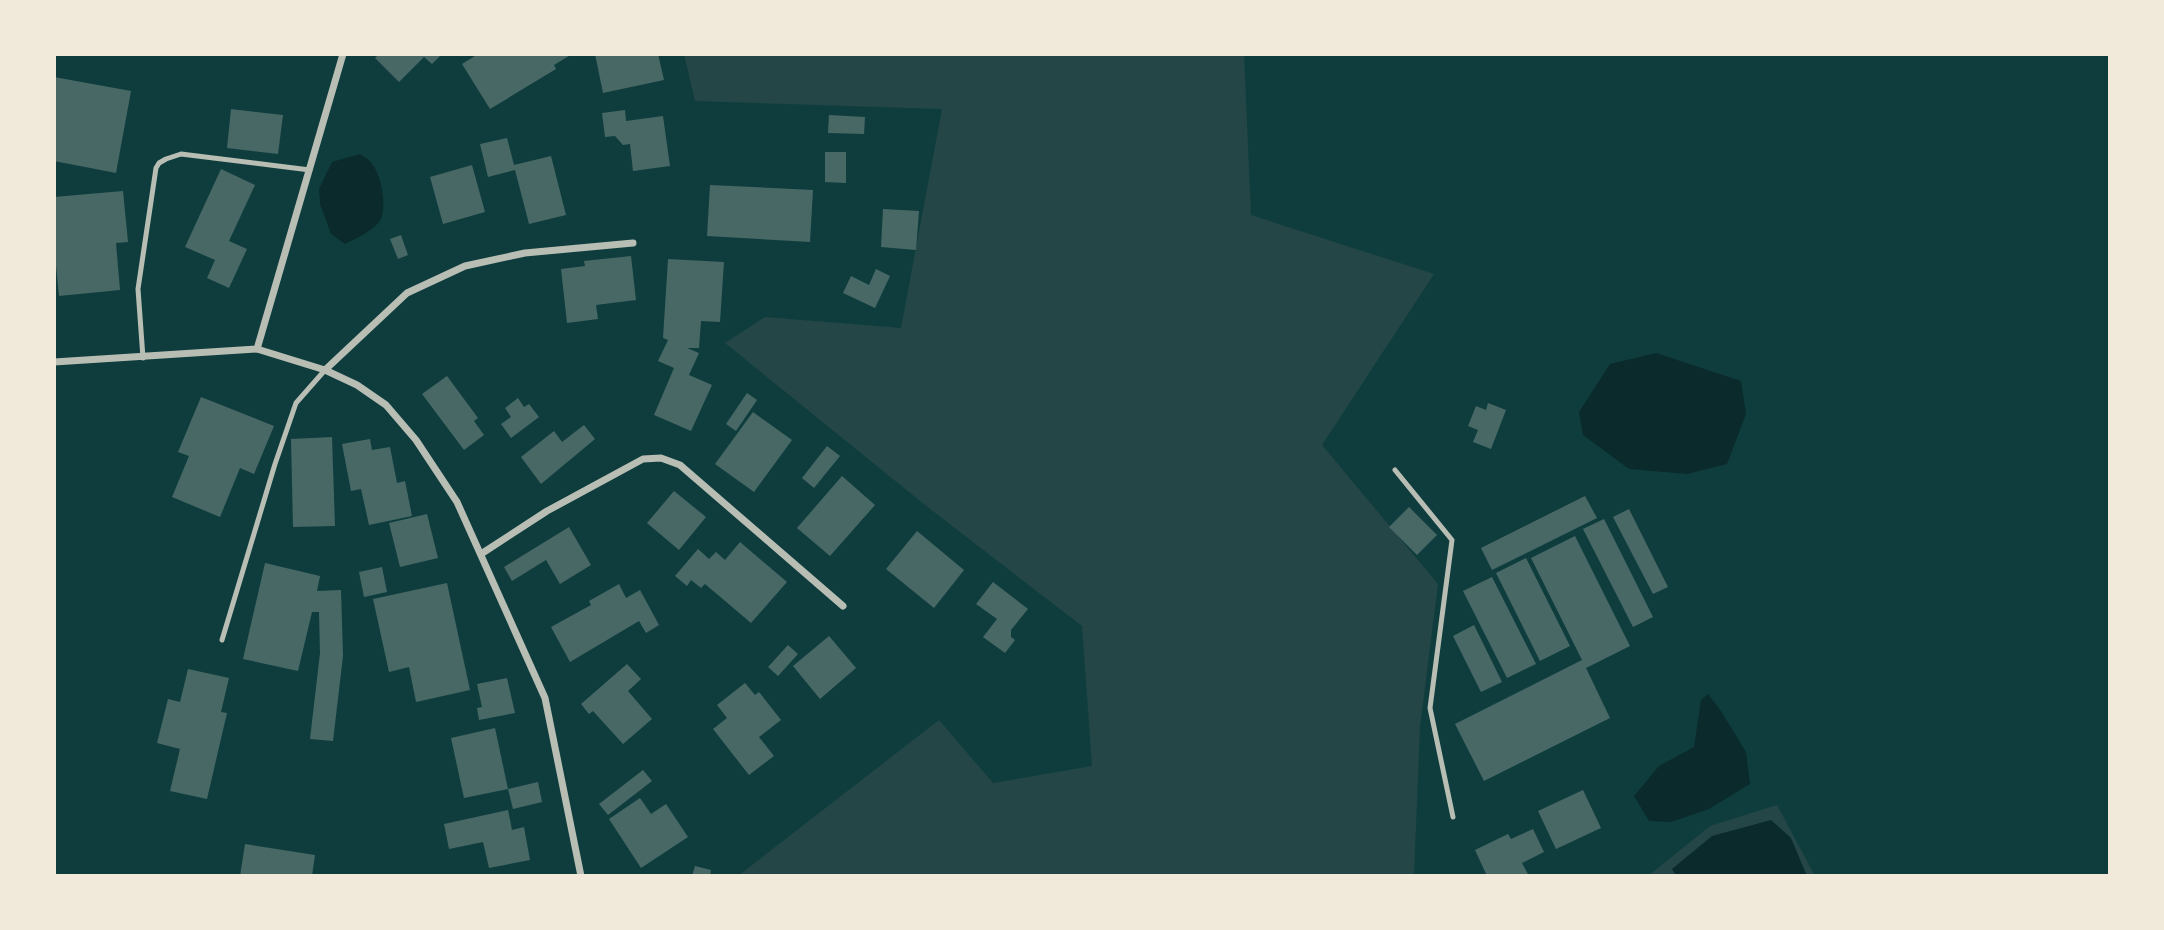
<svg xmlns="http://www.w3.org/2000/svg" width="2164" height="930" viewBox="0 0 2164 930" font-family="'Source Serif 4',serif">
	<rect width="100%" height="100%" fill="#0f3d3e"/>
	<g fill="#244646">
		<polygon points="684,54 1244,54 1251,215 1434,274 1322,445 1438,584 1420,727 1414,876 738,876 939,720 993,783 1092,766 1082,626 925,505 725,343 765,317 901,328 942,109 695,101"/>
		<polygon points="1777,805 1815,876 1648,876 1710,826"/>
	</g>
	<g fill="#0a2a2b">
		<path d="M 360,154 C 364,157 370,160 373,165 C 381,176 387,205 381,219 C 374,231 357,238 345,244 L 331,234 L 320,204 L 319,189 L 332,162 Z"/>
		<polygon points="1656,353 1741,381 1746,414 1727,464 1687,474 1629,469 1583,435 1579,412 1610,364"/>
		<polygon points="1708,694 1721,711 1746,752 1750,784 1709,809 1671,822 1649,821 1634,796 1659,766 1694,747 1701,700"/>
		<polygon points="1771,820 1791,838 1807,876 1676,876 1672,869 1712,836"/>
	</g>
	<g fill="#486865">
		<polygon points="379,54 442,54 432,64 424,57 399,82 375,58"/>
		<polygon points="478,54 572,54 554,65 556,69 490,109 462,64"/>
		<polygon points="595,54 658,54 664,80 603,93"/>
		<polygon points="54,77 131,91 116,173 54,161"/>
		<polygon points="231,109 283,115 278,154 227,148"/>
		<polygon points="625,110 626,121 663,116 670,166 633,171 630,144 623,145 615,136 605,137 602,113"/>
		<polygon points="829,115 865,117 864,134 828,133"/>
		<polygon points="507,138 514,165 551,156 566,215 529,224 515,170 488,177 480,144"/>
		<polygon points="825,152 846,152 846,183 825,182"/>
		<polygon points="472,165 485,212 443,224 430,177"/>
		<polygon points="221,169 255,185 229,241 247,249 229,288 207,278 215,260 185,247"/>
		<polygon points="710,185 813,190 810,242 707,236"/>
		<polygon points="123,191 128,242 116,243 120,290 59,296 54,246 54,197"/>
		<polygon points="883,209 919,211 916,250 881,247"/>
		<polygon points="401,235 408,255 398,259 390,239"/>
		<polygon points="631,256 636,300 596,305 598,319 567,323 561,269 585,266 584,261"/>
		<polygon points="668,259 724,262 720,322 701,321 699,348 687,348 699,353 689,375 712,385 691,431 654,415 674,368 658,361 668,340 663,338"/>
		<polygon points="876,269 890,276 875,308 843,293 851,276 869,285"/>
		<polygon points="447,376 478,418 474,421 484,435 464,450 422,394"/>
		<polygon points="747,393 757,400 736,431 726,424"/>
		<polygon points="201,397 274,426 254,474 240,468 220,517 172,497 189,456 178,452"/>
		<polygon points="518,398 524,407 529,404 539,417 511,438 501,424 511,417 505,408"/>
		<polygon points="1488,403 1506,410 1491,449 1473,442 1478,430 1468,426 1476,406 1486,410"/>
		<polygon points="753,412 792,440 754,492 715,464"/>
		<polygon points="584,425 595,439 541,484 521,457 554,431 562,442"/>
		<polygon points="332,437 335,526 293,527 291,439"/>
		<polygon points="370,439 372,450 390,447 397,483 405,481 412,516 369,525 361,489 351,491 342,444"/>
		<polygon points="827,446 840,456 814,488 802,478"/>
		<polygon points="842,476 875,505 830,556 797,528"/>
		<polygon points="674,491 706,517 679,550 647,523"/>
		<polygon points="1585,496 1597,518 1492,570 1481,548"/>
		<polygon points="1409,507 1437,535 1417,555 1389,527"/>
		<polygon points="1629,509 1668,587 1653,594 1613,517"/>
		<polygon points="427,514 438,558 400,567 389,523"/>
		<polygon points="1604,519 1653,617 1633,627 1583,529"/>
		<polygon points="569,527 591,565 560,584 546,560 512,581 504,567"/>
		<polygon points="917,531 964,570 934,608 886,569"/>
		<polygon points="1575,536 1630,646 1586,668 1610,718 1484,781 1455,724 1582,660 1531,558"/>
		<polygon points="740,542 787,582 751,623 705,584 701,588 691,580 687,586 675,576 698,549 709,559 716,552 725,560"/>
		<polygon points="1526,558 1570,646 1540,661 1496,573"/>
		<polygon points="265,563 320,576 317,591 341,590 343,656 333,741 310,739 320,653 319,612 312,612 298,671 243,659"/>
		<polygon points="382,567 387,592 364,597 359,572"/>
		<polygon points="1492,577 1536,664 1507,678 1463,591"/>
		<polygon points="993,582 1028,609 1011,630 1011,637 1015,640 1005,653 983,637 997,619 976,604"/>
		<polygon points="447,583 470,690 416,702 409,667 389,672 373,599"/>
		<polygon points="619,584 626,598 640,590 659,625 646,633 639,621 570,662 551,627 591,605 589,601"/>
		<polygon points="1474,625 1502,682 1481,692 1453,636"/>
		<polygon points="829,636 856,668 820,699 793,666"/>
		<polygon points="788,645 798,654 778,676 768,667"/>
		<polygon points="627,664 641,679 628,691 652,719 623,744 593,711 589,714 581,704"/>
		<polygon points="188,669 229,678 221,712 227,713 207,799 170,791 180,749 157,743 168,699 180,702"/>
		<polygon points="507,678 515,713 479,720 477,708 482,707 477,684"/>
		<polygon points="745,683 755,695 759,692 781,720 759,737 774,756 749,775 713,729 727,718 717,705"/>
		<polygon points="495,728 508,789 538,782 542,802 513,809 508,789 464,798 451,738"/>
		<polygon points="643,770 652,781 608,815 599,804"/>
		<polygon points="1583,790 1601,828 1556,849 1538,811"/>
		<polygon points="640,798 651,814 666,804 688,837 641,868 609,819"/>
		<polygon points="508,810 512,830 524,827 530,860 489,868 483,842 449,849 444,824"/>
		<polygon points="1533,829 1544,852 1522,863 1529,876 1487,876 1475,850 1508,834 1511,839"/>
		<polygon points="245,844 315,855 312,876 240,876"/>
		<polygon points="695,866 711,870 710,876 692,876"/>
	</g>
	<g fill="none" stroke-linecap="round" stroke-linejoin="round">
		<g stroke="#b8beb3" stroke-width="5">
			<polyline points="143,358 138,289 156,168 159,163 166,159 181,154 310,170"/>
			<polyline points="1395,470 1452,540 1430,708 1453,817"/>
			<polyline points="222,640 275,464 296,403 325,370"/>
		</g>
		<g stroke="#b8beb3" stroke-width="7">
			<polyline points="257,349 325,370 357,385 386,405 416,440 457,502 545,698 581,876"/>
			<polyline points="54,362 257,349 343,54"/>
			<polyline points="325,370 407,293 465,266 525,253 633,243"/>
			<polyline points="481,554 547,511 643,459 661,458 680,465 843,606"/>
		</g>
	</g>
	<rect width="2164" height="930" fill="none" stroke="#f1e9da" stroke-width="112"/>
</svg>
